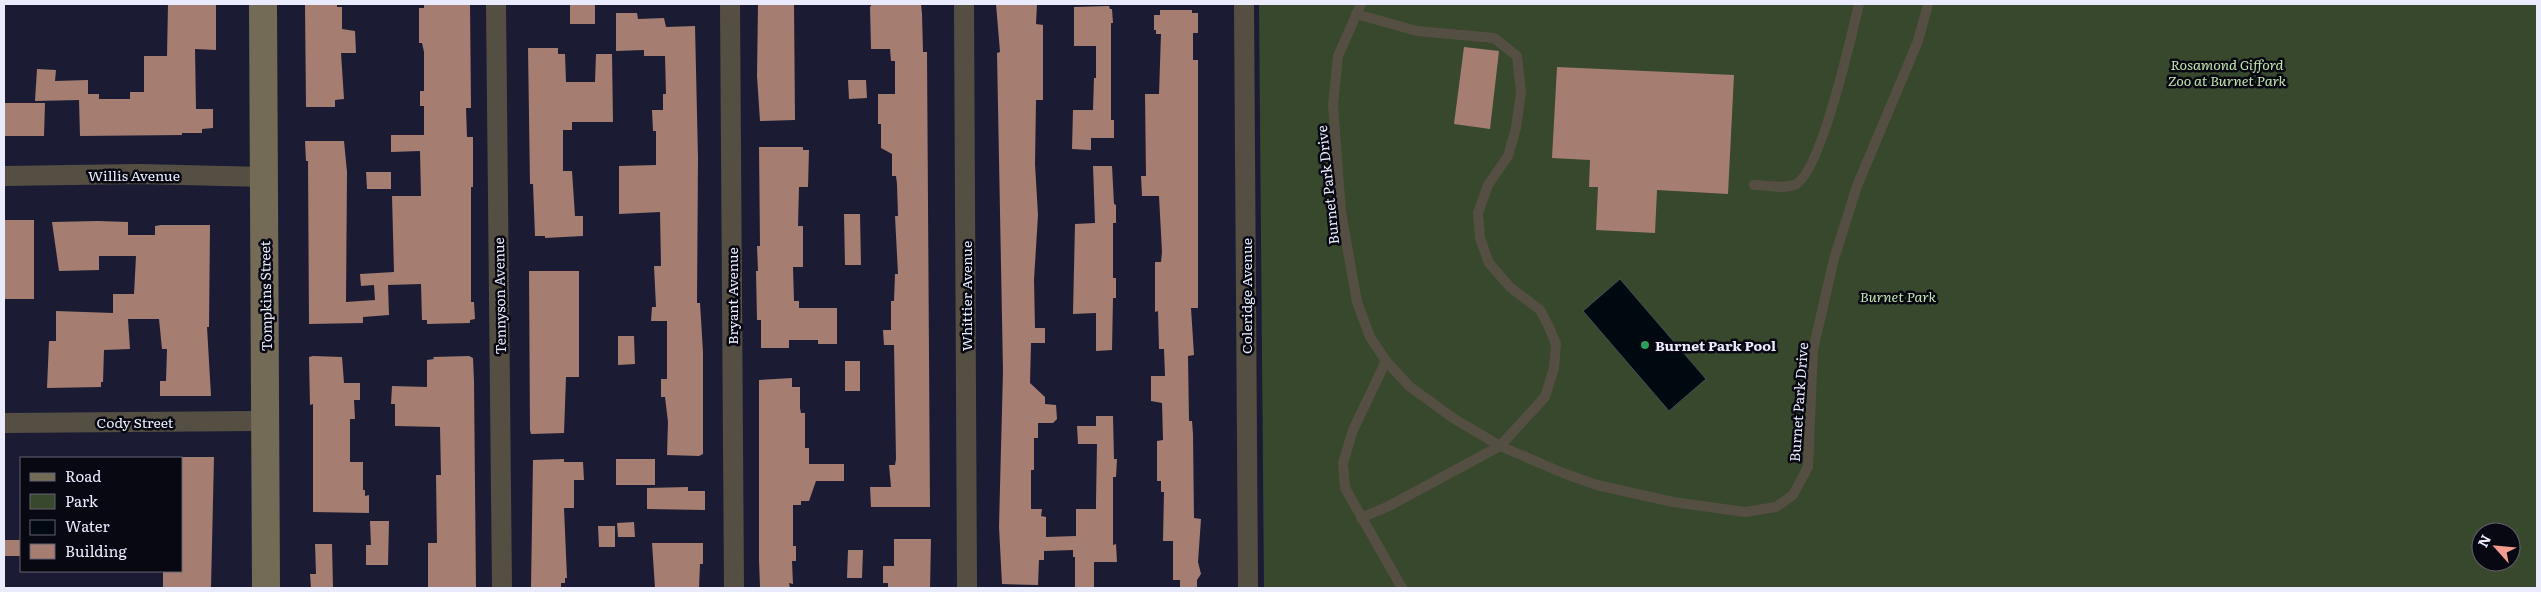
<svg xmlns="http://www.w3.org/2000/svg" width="2541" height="592" viewBox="0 0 2541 592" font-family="Literata,serif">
	<rect width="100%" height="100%" fill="#1b1c34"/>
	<path fill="#37482c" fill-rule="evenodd" d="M 1259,4 L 2537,4 L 2537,588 L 1264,588 ZM 2481,532 L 2511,532 L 2511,562 L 2481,562 Z"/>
	<polygon fill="#000910" stroke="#464d57" points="1620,279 1706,379 1669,411 1583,311"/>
	<g fill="#a57e71">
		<polygon points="168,4 216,4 216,50 195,49 196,109 213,109 213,128 202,129 202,133 182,133 182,135 80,136 79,100 35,101 37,69 56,70 55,81 88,80 88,94 99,94 99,99 130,99 130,92 144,92 144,56 167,56"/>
		<polygon points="310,4 337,4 337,7 342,7 342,29 355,31 356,53 341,53 344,99 335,100 335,107 306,107 305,5"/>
		<polygon points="424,4 470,4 471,108 466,108 467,137 473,137 473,187 471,187 471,302 474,302 475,319 470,320 470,323 427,324 427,320 422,320 421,284 388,285 389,315 363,317 363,323 309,324 308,161 306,161 305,141 344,141 347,172 346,302 375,300 374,285 361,286 360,274 394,272 392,196 421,196 420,151 391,152 391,135 424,135 424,106 420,106 420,91 424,91 424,52 422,43 419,43 419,8 424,8"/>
		<rect x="570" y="4" width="25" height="20"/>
		<polygon points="758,4 794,4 795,120 760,121 757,76"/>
		<polygon points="872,4 921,4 922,14 923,52 927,52 930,507 871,507 870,487 891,487 889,465 895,465 896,459 894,345 884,345 883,330 891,330 891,301 894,301 895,274 898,274 895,216 898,216 897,184 896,176 892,176 892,154 881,148 881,124 878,124 878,94 895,94 895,61 891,61 890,49 871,49 870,7"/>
		<polygon points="996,4 1037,4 1036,24 1043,25 1043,100 1036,100 1035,164 1038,215 1034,280 1035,328 1045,328 1045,343 1031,343 1030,383 1045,397 1045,404 1056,405 1057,419 1053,423 1038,423 1038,438 1034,438 1034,470 1031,470 1031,509 1042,509 1041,516 1046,517 1046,537 1076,536 1076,509 1096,509 1096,501 1097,444 1078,444 1077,426 1096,426 1096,416 1113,416 1114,459 1117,459 1116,477 1113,477 1113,545 1116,544 1117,562 1094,562 1094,588 1075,588 1075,557 1073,557 1073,550 1044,551 1044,560 1039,560 1038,585 1002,584 999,527 1003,371 997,53 1000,52"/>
		<polygon points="1109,6 1110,9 1112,9 1113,23 1111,23 1111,120 1114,120 1114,138 1091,138 1091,150 1072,149 1073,110 1093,110 1094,78 1096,78 1096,46 1074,46 1074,7"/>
		<polygon points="1160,10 1192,10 1192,13 1198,13 1198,33 1193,33 1193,60 1198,60 1198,308 1191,308 1194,355 1188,356 1189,421 1192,421 1193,434 1194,518 1201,519 1198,562 1201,574 1197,580 1197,588 1180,588 1180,580 1173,580 1173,541 1163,541 1164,492 1161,492 1161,481 1157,481 1157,441 1163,440 1162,403 1151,401 1151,376 1165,376 1164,349 1159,349 1158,311 1155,312 1155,262 1161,262 1162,252 1159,196 1142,196 1141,176 1146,176 1145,94 1159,94 1161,34 1156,34 1156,30 1154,30 1154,15 1160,15"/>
		<polygon points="616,13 637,13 638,19 664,18 666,27 695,26 698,158 697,303 700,303 703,352 703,454 699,456 667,455 668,422 665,397 661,397 661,379 667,379 667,321 651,321 652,307 656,307 654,266 661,266 660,212 619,214 619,166 656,165 656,131 653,131 652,110 663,110 663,94 666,94 665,56 644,56 644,50 616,51"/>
		<polygon points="1464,47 1499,51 1490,129 1454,124"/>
		<polygon points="528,48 558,48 558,54 565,54 566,82 595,82 596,54 612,54 613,122 572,122 572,130 563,130 563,171 572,171 575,216 583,216 583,236 545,238 545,236 535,236 533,184 530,184"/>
		<polygon points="1557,67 1734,75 1728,194 1657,190 1655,233 1596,230 1598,187 1589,187 1590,160 1552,158"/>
		<polygon points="848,80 866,80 867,98 849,99"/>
		<polygon points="4,103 45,103 44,136 4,136"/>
		<polygon points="759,147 803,147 803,150 809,150 808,187 799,187 798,226 803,226 803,267 793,267 794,301 799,301 799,308 837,308 837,344 818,344 818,340 789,340 789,348 761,348 761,320 757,320 756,271 758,271 757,246 760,246"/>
		<polygon points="1093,166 1112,166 1114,204 1116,205 1116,223 1113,223 1113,278 1116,278 1116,298 1113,298 1112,350 1096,351 1096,313 1073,314 1075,224 1095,223"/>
		<polygon points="366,172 391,172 391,189 367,189"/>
		<polygon points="844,214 860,214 861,265 845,265"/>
		<rect x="4" y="220" width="30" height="79"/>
		<polygon points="98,221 128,222 128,235 155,235 155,226 161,225 210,225 209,327 207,327 211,396 160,396 160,381 166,381 167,349 162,349 159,319 128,319 130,349 104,350 103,382 101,382 101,387 47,388 49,341 56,341 56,311 113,313 113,294 134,294 136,256 99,256 99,270 59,271 52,222"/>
		<polygon points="529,271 579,271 579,377 566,377 564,433 531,434 530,430"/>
		<polygon points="618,336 634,336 635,364 618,365"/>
		<polygon points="313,356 342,357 344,383 360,383 360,400 354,400 355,419 350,419 350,462 363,462 363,490 365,490 365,496 369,495 369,513 313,512 313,404 310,405 309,357"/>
		<polygon points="469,356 473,358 474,381 476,588 428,588 428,543 437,543 436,475 441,475 440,427 395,426 395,404 391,404 392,386 427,387 427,360 434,359 433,357"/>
		<rect x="845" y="361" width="15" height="30"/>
		<polygon points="792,378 792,387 800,387 800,408 801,413 805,413 805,448 809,448 809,464 844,464 844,481 816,481 809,501 801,501 801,505 793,505 793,546 796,546 796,561 792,561 793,584 789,583 790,588 765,588 760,587 759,560 759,380"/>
		<polygon points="181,457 214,457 211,588 163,588 163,571 181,571"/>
		<polygon points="564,459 564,462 583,462 584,480 574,480 574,508 564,508 567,578 565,578 565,583 561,583 561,588 531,588 533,460"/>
		<rect x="616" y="459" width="39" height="26"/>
		<polygon points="688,487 688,491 705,491 705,510 647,509 647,488"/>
		<polygon points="370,521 389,521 388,565 366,565 366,545 371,545"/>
		<polygon points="634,522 635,537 618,537 617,523"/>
		<polygon points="598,526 615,526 615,547 599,547"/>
		<polygon points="894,539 931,539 930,588 888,588 888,583 883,583 883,566 894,566"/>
		<rect x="4" y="540" width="17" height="16"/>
		<polygon points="652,543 703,543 703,564 700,564 699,588 655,588"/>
		<polygon points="315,544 332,544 333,588 311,588 310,574 316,574"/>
		<polygon points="848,550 863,550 862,578 847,578"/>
	</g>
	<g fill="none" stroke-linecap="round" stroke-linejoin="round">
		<g stroke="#554f43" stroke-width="10">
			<polyline points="1361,4 1338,56 1333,105 1341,212 1357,302 1370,337 1386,361 1409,386 1453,418 1500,446 1563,473 1597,485 1673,502 1745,512 1776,507 1793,495 1808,467 1813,350 1834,259 1857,186 1918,41 1928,4"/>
			<polyline points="1356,14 1417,31 1494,38 1517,56 1521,92 1516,128 1508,156 1488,185 1478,213 1480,238 1489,263 1510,287 1540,310 1549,327 1556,344 1554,368 1545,397 1500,446 1389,506 1361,518"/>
			<path d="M 1754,185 C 1766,185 1785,190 1796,184 C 1821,171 1852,34 1859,4"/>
			<polyline points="1386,361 1353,430 1343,463 1345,488 1402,588"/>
		</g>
		<g stroke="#554f43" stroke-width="20">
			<polyline points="496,4 502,588"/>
			<polyline points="730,4 734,588"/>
			<polyline points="964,4 967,588"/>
			<polyline points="1244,4 1248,588"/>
			<polyline points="4,176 138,174 264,177"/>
			<polyline points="4,423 266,421"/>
		</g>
		<polyline stroke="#746b57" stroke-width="28" points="263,4 266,588"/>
	</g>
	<circle fill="#2e9e5b" stroke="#070812" stroke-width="2" cx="1645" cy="345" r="5"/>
	<g text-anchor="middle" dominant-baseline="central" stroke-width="5" stroke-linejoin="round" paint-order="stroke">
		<g font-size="14" font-style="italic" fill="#c1e3ac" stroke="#070812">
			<text x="2227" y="64">Rosamond Gifford<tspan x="2227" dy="16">Zoo at Burnet Park</tspan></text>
			<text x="1898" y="296">Burnet Park</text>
		</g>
		<g font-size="14" fill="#eaecfd" stroke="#070812">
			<text x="134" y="175">Willis Avenue</text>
			<text transform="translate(1327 185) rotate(-96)">Burnet Park Drive</text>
			<text transform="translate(265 296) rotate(-91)">Tompkins Street</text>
			<text transform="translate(499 296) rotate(-91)">Tennyson Avenue</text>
			<text transform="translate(732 296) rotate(-90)">Bryant Avenue</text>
			<text transform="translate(966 296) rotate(-90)">Whittier Avenue</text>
			<text transform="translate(1246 296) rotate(-90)">Coleridge Avenue</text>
			<text transform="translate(1798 402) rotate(-86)">Burnet Park Drive</text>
			<text x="135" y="422">Cody Street</text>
		</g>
		<g font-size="14" font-weight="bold" fill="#eaecfd" stroke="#070812" text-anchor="start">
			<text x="1655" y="345">Burnet Park Pool</text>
		</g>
	</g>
	<rect width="2541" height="592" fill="none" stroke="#eaecfd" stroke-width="10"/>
	<rect x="20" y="457" width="162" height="115" fill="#070812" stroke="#626370"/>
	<rect x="30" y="473" width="25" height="8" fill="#746b57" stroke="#626370"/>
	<text x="65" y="482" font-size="15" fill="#eaecfd">Road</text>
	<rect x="30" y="494" width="25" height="15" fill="#37482c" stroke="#626370"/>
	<text x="65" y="507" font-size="15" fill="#eaecfd">Park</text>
	<rect x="30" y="520" width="25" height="15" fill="#000910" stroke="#626370"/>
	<text x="65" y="532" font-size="15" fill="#eaecfd">Water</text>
	<rect x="30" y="544" width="25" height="15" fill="#a57e71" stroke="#626370"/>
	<text x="65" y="557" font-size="15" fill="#eaecfd">Building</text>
	<g transform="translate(2496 547) rotate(297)"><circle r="24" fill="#070812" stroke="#626370"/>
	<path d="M0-4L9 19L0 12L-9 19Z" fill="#f59c91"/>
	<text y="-8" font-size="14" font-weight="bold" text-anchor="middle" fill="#eaecfd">N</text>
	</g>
</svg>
